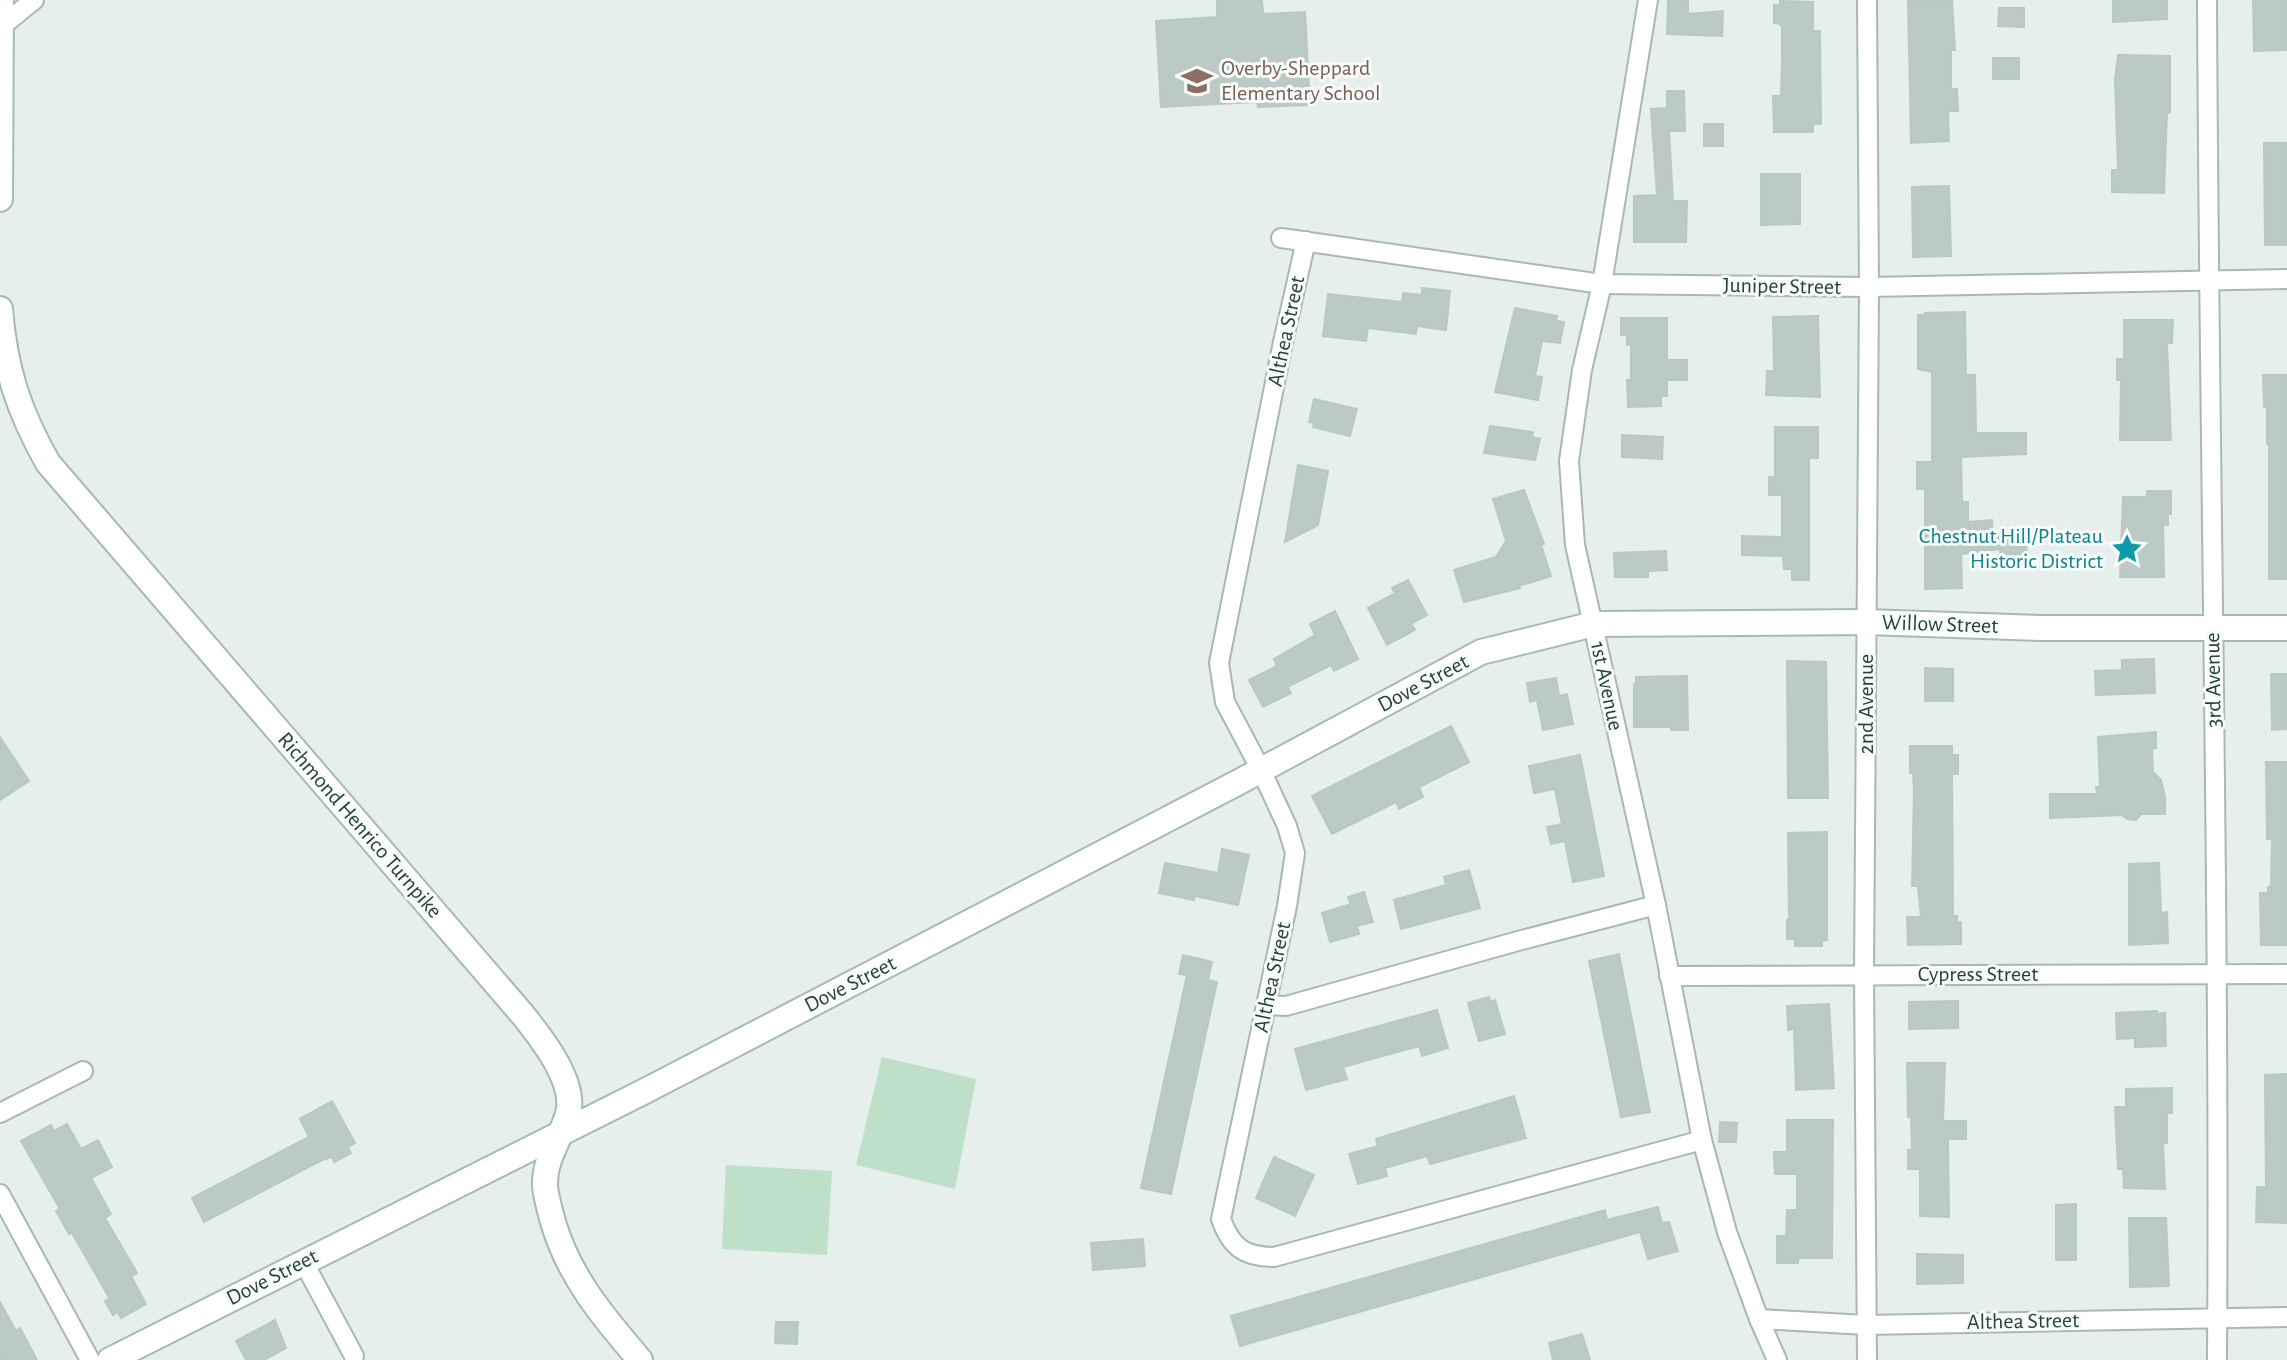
<svg xmlns="http://www.w3.org/2000/svg" width="2287" height="1360" viewBox="0 0 2287 1360" font-family="'Alegreya Sans',sans-serif">
	<rect width="100%" height="100%" fill="#e6efeb"/>
	<g fill="#bfe0c8">
		<polygon points="882,1057 976,1079 955,1189 856,1165"/>
		<polygon points="726,1165 832,1171 827,1255 722,1249"/>
	</g>
	<g fill="#bbcac4" stroke="#b8c9c2" stroke-width="2">
		<polygon points="1217,0 1262,0 1263,14 1305,12 1310,105 1258,107 1257,102 1161,107 1156,21 1217,17"/>
		<polygon points="1668,0 1688,0 1688,14 1723,11 1722,36 1667,34"/>
		<polygon points="1952,0 1955,50 1951,50 1951,89 1957,89 1958,111 1948,111 1949,141 1911,143 1908,1"/>
		<polygon points="2113,0 2167,0 2167,19 2113,22"/>
		<polygon points="2253,0 2287,0 2287,50 2254,51"/>
		<polygon points="1780,1 1813,2 1813,31 1820,31 1821,124 1813,124 1813,132 1774,132 1773,96 1781,96 1782,58 1782,27 1780,24 1774,23 1774,5 1780,5"/>
		<polygon points="1999,8 2024,8 2024,27 1998,26"/>
		<polygon points="2118,55 2170,56 2170,112 2167,113 2164,193 2112,192 2112,170 2118,170 2115,80"/>
		<rect x="1993" y="58" width="26" height="21"/>
		<polygon points="1667,91 1684,91 1685,131 1669,131 1673,201 1687,201 1686,242 1634,242 1634,196 1657,195 1651,109 1667,108"/>
		<rect x="1704" y="124" width="19" height="22"/>
		<polygon points="2264,143 2287,143 2287,245 2265,245"/>
		<polygon points="1761,174 1800,174 1800,224 1761,225"/>
		<polygon points="1949,186 1951,256 1913,257 1912,187"/>
		<polygon points="1422,288 1450,291 1446,330 1417,326 1416,334 1368,328 1366,341 1323,336 1328,294 1402,302 1403,293 1422,295"/>
		<polygon points="1515,308 1557,316 1556,321 1564,322 1560,343 1542,341 1535,376 1542,377 1538,400 1495,392"/>
		<polygon points="1965,312 1966,375 1975,375 1976,433 2026,433 2026,454 1961,457 1962,502 1968,502 1968,522 1992,520 1993,533 2026,532 2027,567 2000,567 2000,549 1961,554 1962,588 1925,589 1925,489 1917,489 1917,462 1932,462 1932,372 1918,369 1918,315 1925,315 1925,313"/>
		<polygon points="1818,316 1820,397 1766,395 1767,371 1774,371 1773,317"/>
		<polygon points="1621,318 1667,318 1667,360 1687,360 1687,380 1667,380 1667,396 1661,396 1661,406 1628,407 1627,380 1631,380 1631,344 1627,345 1627,335 1621,335"/>
		<polygon points="2124,320 2173,320 2172,343 2167,343 2171,440 2120,440 2121,380 2117,380 2117,359 2124,359"/>
		<polygon points="2263,375 2287,375 2287,579 2269,579 2269,444 2267,444 2267,407 2264,407"/>
		<polygon points="1314,399 1357,409 1350,436 1313,427 1314,423 1309,422"/>
		<polygon points="1490,426 1533,432 1532,437 1540,439 1535,460 1484,453"/>
		<polygon points="1775,427 1818,427 1818,458 1809,458 1809,580 1792,580 1792,569 1784,569 1783,556 1742,555 1742,536 1782,537 1782,495 1769,495 1769,477 1775,477"/>
		<polygon points="1622,435 1663,437 1662,459 1622,457"/>
		<polygon points="1298,465 1328,471 1318,525 1285,542"/>
		<polygon points="1524,490 1544,544 1541,545 1551,576 1519,586 1520,588 1464,602 1454,570 1496,557 1506,541 1493,499"/>
		<polygon points="2147,491 2171,491 2171,514 2168,514 2168,525 2163,525 2164,577 2120,577 2123,497 2147,497"/>
		<polygon points="1666,551 1667,570 1648,571 1648,577 1615,577 1614,553"/>
		<polygon points="1408,580 1427,615 1411,624 1415,630 1387,645 1368,608 1395,593 1392,588"/>
		<polygon points="1335,611 1358,659 1334,671 1331,665 1287,687 1291,693 1263,707 1249,680 1277,666 1274,659 1315,635 1310,624"/>
		<polygon points="2154,659 2155,693 2096,695 2095,671 2122,670 2122,660"/>
		<polygon points="1787,661 1826,662 1828,798 1788,798"/>
		<polygon points="1925,668 1953,669 1953,701 1925,701"/>
		<polygon points="2271,674 2287,674 2287,729 2272,730"/>
		<polygon points="1687,676 1688,730 1671,730 1671,727 1634,727 1634,684 1636,684 1636,677"/>
		<polygon points="1556,678 1559,696 1567,694 1573,724 1543,730 1537,700 1530,702 1527,683"/>
		<polygon points="1451,726 1469,762 1419,787 1423,797 1399,809 1396,802 1332,834 1312,796"/>
		<polygon points="2156,732 2156,748 2152,749 2153,772 2161,780 2165,797 2165,814 2141,814 2136,820 2127,819 2122,815 2050,818 2050,794 2097,794 2096,787 2100,787 2098,737"/>
		<polygon points="0,737 29,781 0,800"/>
		<polygon points="1910,746 1952,746 1952,755 1958,755 1958,774 1952,774 1953,916 1957,916 1957,923 1961,922 1961,944 1908,945 1907,917 1921,917 1918,886 1912,886 1914,791 1913,773 1910,773"/>
		<polygon points="1580,755 1604,876 1573,882 1565,841 1551,844 1547,827 1562,824 1555,789 1534,793 1529,766"/>
		<polygon points="2266,762 2287,762 2287,945 2261,945 2260,893 2268,893 2268,887 2271,887 2272,839 2267,839"/>
		<polygon points="1827,832 1827,940 1822,941 1822,946 1795,946 1795,939 1787,939 1787,920 1789,919 1788,833"/>
		<polygon points="1222,849 1249,855 1238,905 1195,896 1194,900 1159,893 1165,863 1218,873"/>
		<polygon points="2159,863 2161,913 2167,912 2168,943 2129,945 2129,864"/>
		<polygon points="1469,870 1480,908 1401,929 1394,900 1446,885 1444,877"/>
		<polygon points="1364,892 1373,922 1357,926 1359,934 1330,942 1322,913 1351,904 1348,897"/>
		<polygon points="1619,954 1650,1112 1621,1117 1589,961"/>
		<polygon points="1183,955 1212,962 1208,980 1217,982 1171,1194 1141,1188 1187,975 1179,974"/>
		<polygon points="1489,997 1490,1002 1495,1000 1505,1034 1479,1041 1468,1003"/>
		<polygon points="1958,1001 1958,1028 1909,1029 1909,1002"/>
		<polygon points="1829,1004 1834,1088 1796,1090 1794,1029 1788,1030 1787,1006"/>
		<polygon points="1437,1010 1448,1048 1422,1056 1419,1046 1343,1067 1347,1079 1306,1090 1295,1049"/>
		<polygon points="2157,1011 2158,1014 2165,1013 2166,1046 2135,1047 2135,1038 2117,1039 2116,1013"/>
		<polygon points="1907,1063 1945,1063 1943,1121 1966,1121 1966,1139 1948,1139 1949,1217 1920,1216 1920,1169 1908,1169 1908,1150 1912,1150 1911,1117 1908,1117"/>
		<polygon points="2287,1074 2287,1223 2256,1222 2257,1187 2266,1187 2265,1075"/>
		<polygon points="2172,1088 2172,1113 2167,1113 2167,1143 2163,1143 2165,1189 2124,1188 2123,1169 2118,1169 2115,1107 2126,1107 2126,1089"/>
		<polygon points="1514,1096 1526,1138 1430,1164 1427,1156 1385,1168 1387,1176 1358,1184 1349,1154 1378,1146 1376,1139"/>
		<polygon points="332,1101 355,1143 348,1147 351,1153 334,1162 332,1157 322,1160 204,1222 192,1198 309,1137 300,1119"/>
		<polygon points="1787,1120 1833,1120 1832,1258 1798,1258 1798,1263 1777,1263 1777,1236 1786,1236 1787,1210 1797,1210 1797,1174 1775,1174 1774,1152 1787,1152"/>
		<polygon points="1720,1122 1737,1123 1736,1142 1719,1142"/>
		<polygon points="67,1124 81,1149 98,1140 112,1167 91,1178 111,1214 105,1218 137,1273 131,1276 146,1304 121,1318 118,1312 113,1315 105,1301 110,1299 72,1233 69,1234 56,1211 60,1209 21,1141 51,1125 54,1131"/>
		<polygon points="1274,1157 1314,1175 1295,1216 1256,1198"/>
		<polygon points="2076,1204 2076,1260 2056,1260 2056,1205"/>
		<polygon points="1658,1207 1662,1223 1669,1222 1678,1251 1648,1259 1640,1232 1240,1346 1231,1316 1605,1210 1607,1220"/>
		<polygon points="2129,1218 2166,1218 2169,1286 2130,1287"/>
		<polygon points="1143,1239 1145,1266 1093,1270 1091,1243"/>
		<polygon points="1917,1254 1963,1255 1963,1283 1917,1284"/>
		<polygon points="0,1302 16,1331 20,1328 37,1360 0,1360"/>
		<polygon points="275,1320 286,1348 264,1360 246,1360 236,1341"/>
		<polygon points="776,1322 798,1322 797,1344 775,1343"/>
		<polygon points="1582,1334 1590,1360 1553,1360 1549,1343"/>
	</g>
	<g fill="none" stroke-linecap="round" stroke-linejoin="round">
		<defs>
			<g id="street">
				<polyline points="1648,0 1602,284 1582,370 1569,461 1575,545 1656,905 1702,1140 1727,1232 1759,1319 1777,1360"/>
				<polyline points="1867,0 1869,287 1864,974 1867,1360"/>
				<path d="M 2207,0 C 2209,453 2220,907 2217,1360"/>
				<polyline points="2,26 34,0"/>
				<polyline points="1281,238 1602,284 1869,287 2287,279"/>
				<path d="M 1306,241 L 1283,342 L 1219,663 L 1225,702 L 1261,770 L 1287,826 L 1295,853 L 1287,906 L 1221,1219 C 1231,1247 1244,1257 1274,1257 L 1702,1140"/>
				<polyline points="1669,976 2287,974"/>
				<polyline points="1266,1005 1286,1006 1518,941 1656,905"/>
				<polyline points="0,1113 83,1071"/>
				<polyline points="0,1194 90,1360"/>
				<polyline points="303,1261 354,1356"/>
				<polyline points="1759,1319 1866,1325 2287,1317"/>
			</g>
			<g id="secondary">
				<polyline points="0,199 1,0"/>
				<path d="M 0,309 C 5,369 18,410 48,463 L 523,1015 C 542,1039 579,1085 567,1117 C 559,1141 544,1160 545,1186 C 546,1198 550,1210 553,1222 C 569,1277 604,1318 640,1360"/>
				<polyline points="110,1360 649,1089 1237,783 1481,652 1594,624 1866,622 2041,628 2287,628"/>
			</g>
		</defs>
		<use href="#street" stroke="#a8b8b2" stroke-width="22"/>
		<use href="#secondary" stroke="#a4bbb3" stroke-width="28"/>
		<use href="#street" stroke="#fff" stroke-width="18"/>
		<use href="#secondary" stroke="#fff" stroke-width="24"/>
	</g>
	<defs>
		<symbol id="school-bare" viewBox="-9 -9 18 18"><path d="M0-5L7-2L0 1L-7-2ZM-4 1L0 2.5L4 1V4Q0 6-4 4Z" fill="#8d6e63" stroke="#f7fbf9" stroke-width="2.5" paint-order="stroke"/></symbol>
		<symbol id="sight-bare" viewBox="-9 -9 18 18"><path d="M0-6L1.8-2.2L6-1.7L2.9 1.2L3.7 5.4L0 3.3L-3.7 5.4L-2.9 1.2L-6-1.7L-1.8-2.2Z" fill="#0f9aa8" stroke="#f7fbf9" stroke-width="2.5" paint-order="stroke"/></symbol>
	</defs>
	<g fill-rule="evenodd">
		<use href="#school-bare" x="1175" y="59" width="44" height="44"/>
		<use href="#sight-bare" x="2105" y="527" width="44" height="44"/>
	</g>
	<g text-anchor="middle" dominant-baseline="central" stroke-width="6" stroke-linejoin="round" paint-order="stroke">
		<g font-size="22" fill="#785e54" stroke="#f7fbf9" text-anchor="start">
			<text x="1221" y="68">Overby-Sheppard<tspan x="1221" dy="25">Elementary School</tspan></text>
		</g>
		<g font-size="22" fill="#24423a" stroke="#f7fbf9">
			<text transform="translate(1782 286) rotate(1)">Juniper Street</text>
			<text transform="translate(1286 331) rotate(-78)">Althea Street</text>
			<text transform="translate(1940 624) rotate(2)">Willow Street</text>
			<text transform="translate(2213 680) rotate(-91)">3rd Avenue</text>
			<text transform="translate(1423 683) rotate(-28)">Dove Street</text>
			<text transform="translate(1607 686) rotate(78)">1st Avenue</text>
			<text transform="translate(1866 704) rotate(-90)">2nd Avenue</text>
			<text transform="translate(360 825) rotate(49)">Richmond Henrico Turnpike</text>
			<text x="1978" y="974">Cypress Street</text>
			<text transform="translate(1272 977) rotate(-78)">Althea Street</text>
			<text transform="translate(850 984) rotate(-27)">Dove Street</text>
			<text transform="translate(272 1277) rotate(-27)">Dove Street</text>
			<text transform="translate(2023 1321) rotate(-1)">Althea Street</text>
		</g>
		<g font-size="22" fill="#0d838f" stroke="#f7fbf9" text-anchor="end">
			<text x="2103" y="536">Chestnut Hill/Plateau<tspan x="2103" dy="25">Historic District</tspan></text>
		</g>
	</g>
</svg>
